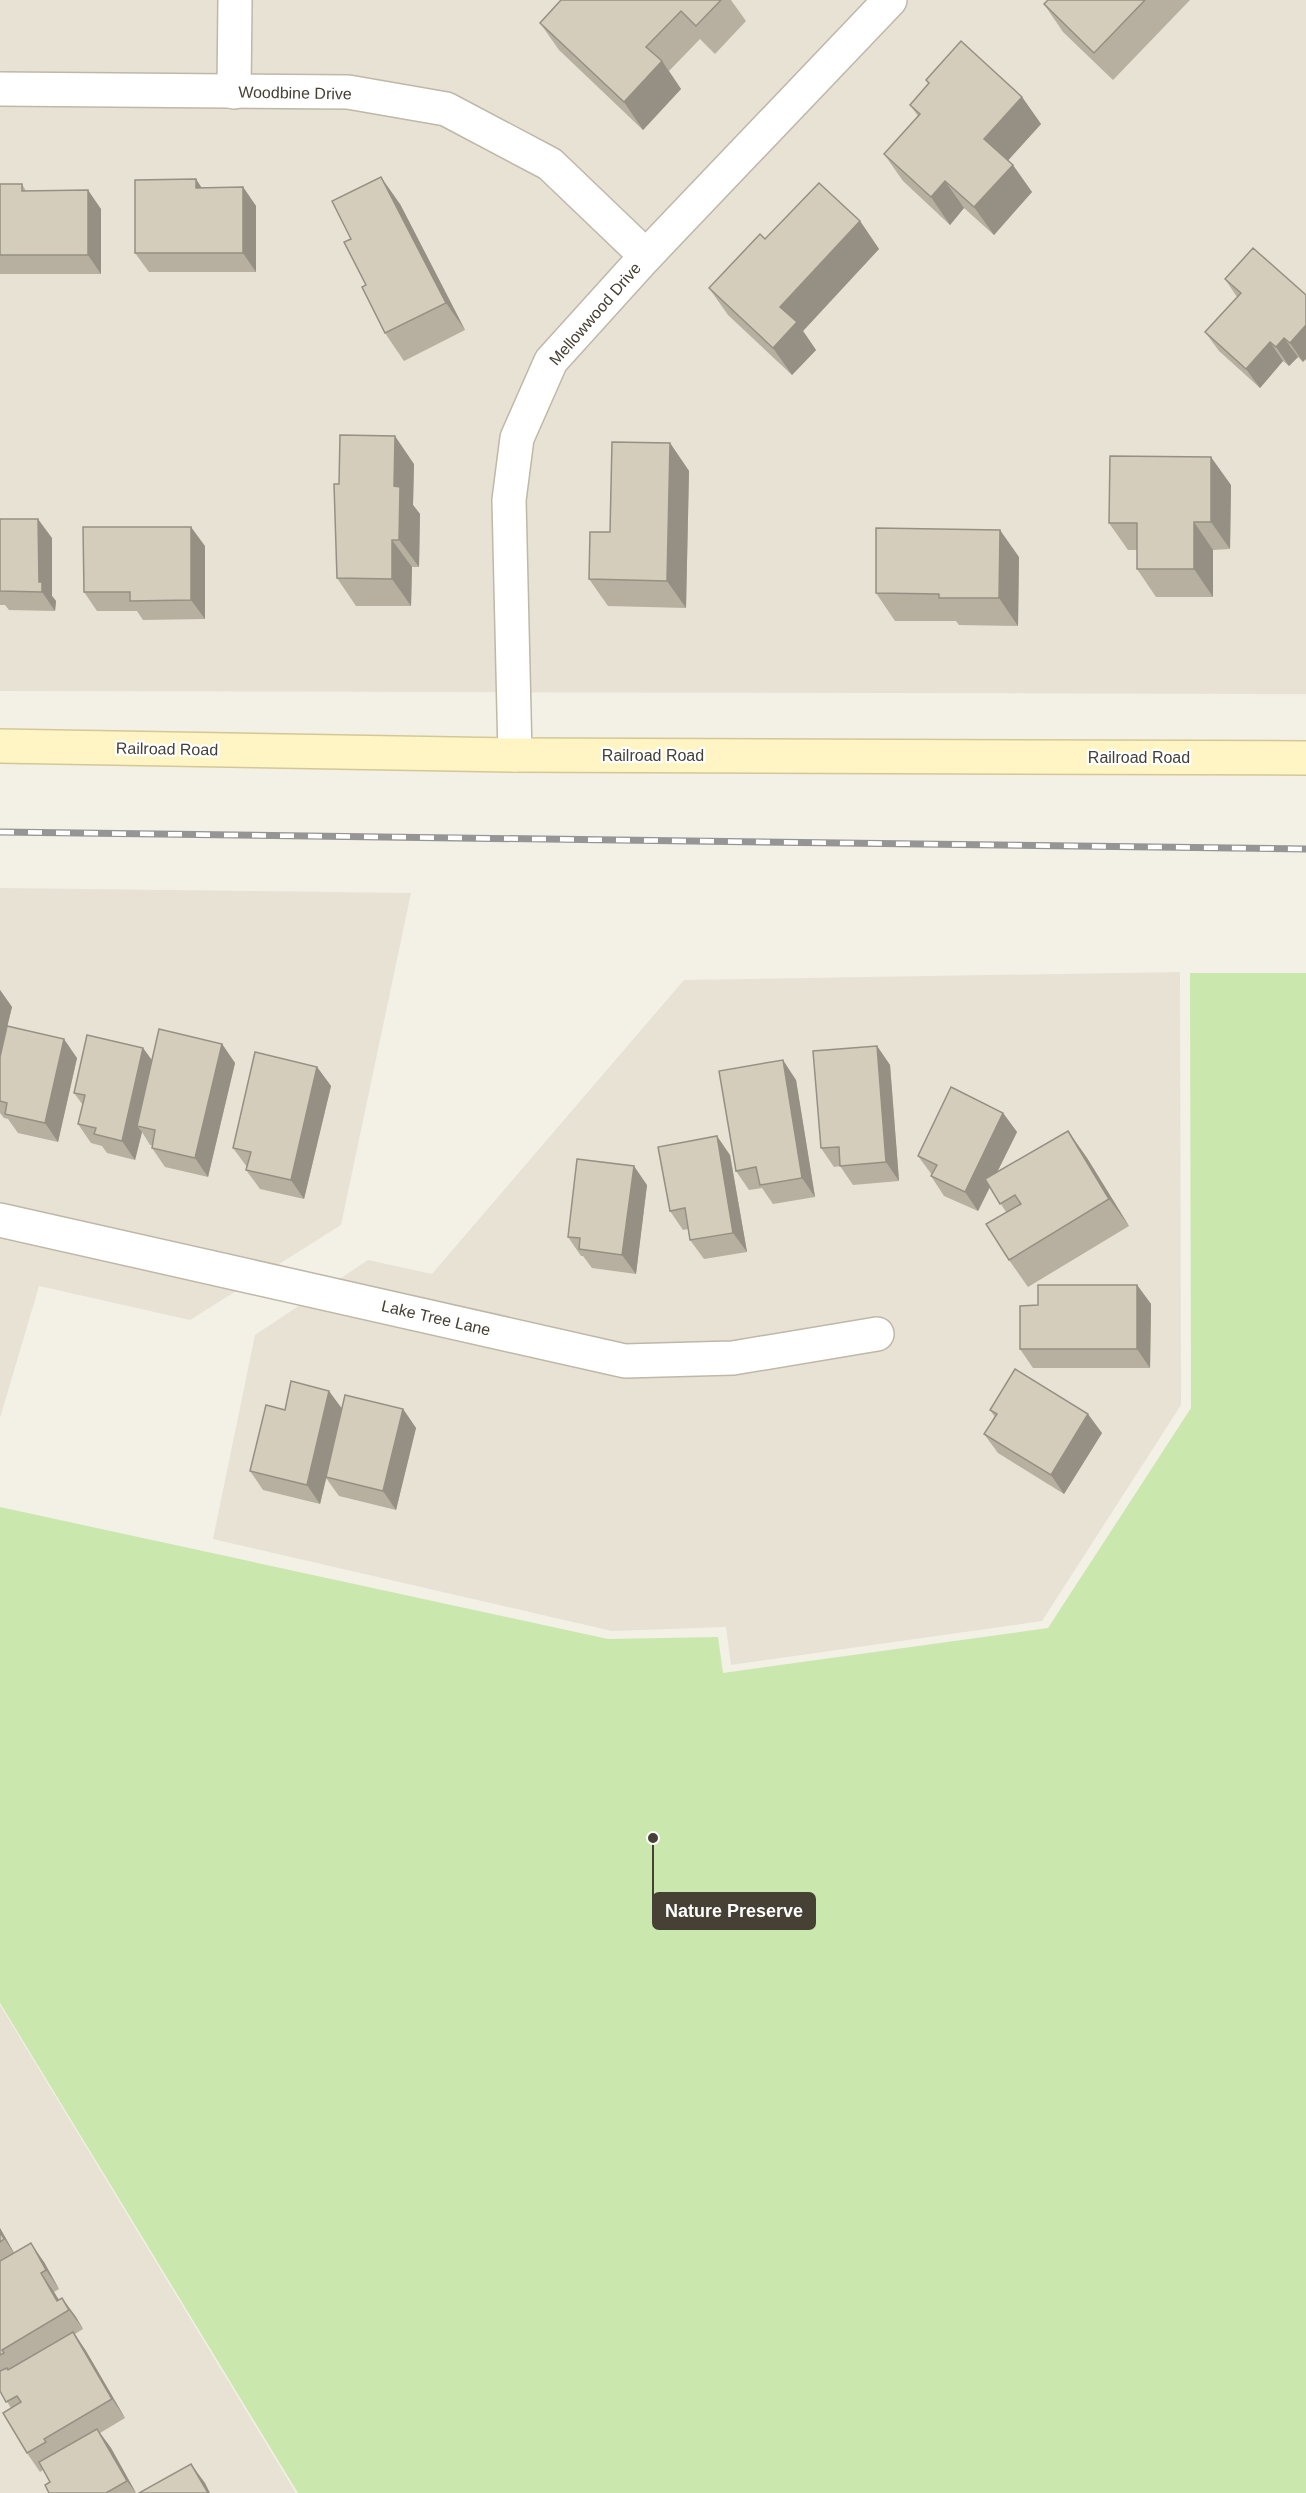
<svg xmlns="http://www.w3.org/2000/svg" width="1306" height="2493" viewBox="0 0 1306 2493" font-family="Arial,sans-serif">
	<rect width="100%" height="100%" fill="#f3f0e6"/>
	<g fill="#e7e2d4">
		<polygon points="0,0 1306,0 1306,694 0,691"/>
		<polygon points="0,888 411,893 341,1225 190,1320 39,1286 0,1418"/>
		<polygon points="1180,972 1181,1405 1042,1621 731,1665 726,1627 612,1631 213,1539 255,1335 368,1260 432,1274 684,980"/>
		<polygon points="0,2005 296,2493 0,2493"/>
	</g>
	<polygon fill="#cae8ae" points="1190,973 1306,973 1306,2493 298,2493 0,2003 0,1507 608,1639 718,1637 723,1673 1048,1628 1191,1408"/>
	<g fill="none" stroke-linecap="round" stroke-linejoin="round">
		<defs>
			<g id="street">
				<polyline points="0,89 348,92 446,109 550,164 646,256"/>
				<polyline points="234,92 235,0"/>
				<polyline points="515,755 509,500 517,438 551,361 646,256 890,0"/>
				<polyline points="0,1220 625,1361 733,1358 877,1334"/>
			</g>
			<polyline id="secondary" points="0,746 515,755 1306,758"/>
		</defs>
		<use href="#street" stroke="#bfb8a8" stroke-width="36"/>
		<use href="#secondary" stroke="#d4c795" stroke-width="36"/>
		<use href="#street" stroke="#fff" stroke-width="33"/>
		<use href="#secondary" stroke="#fff5c4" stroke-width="33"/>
		<defs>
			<polyline id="rail" points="0,832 1306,849"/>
		</defs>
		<use href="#rail" stroke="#959595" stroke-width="7"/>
		<use href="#rail" stroke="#fff" stroke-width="4.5" stroke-dasharray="14" stroke-linecap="butt"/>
	</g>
	<g fill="#b7b0a1">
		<polygon points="561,0 731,0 746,21 715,54 700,39 669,71 681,89 643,130 559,50 540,23"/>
		<polygon points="1048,0 1190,0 1113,80 1063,32 1044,4"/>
		<polygon points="926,80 1022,97 1041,124 1008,160 1032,192 994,235 964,208 950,225 903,181 884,154 918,116 910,105 929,84"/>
		<polygon points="0,184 22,184 26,191 101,209 101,274 0,274"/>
		<polygon points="243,187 256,206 256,272 149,272 135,253"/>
		<polygon points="400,204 465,330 404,361 385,333 351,239"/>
		<polygon points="860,221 879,249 803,331 816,350 792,375 728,315 709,288 765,239"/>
		<polygon points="1253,248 1303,362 1298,357 1289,366 1283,361 1260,388 1219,351 1205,332 1237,297 1225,279"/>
		<polygon points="670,443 689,471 686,608 608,606 589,579 610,532"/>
		<polygon points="414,464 413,505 420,514 419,567 412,567 411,606 356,606 337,578 339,484"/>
		<polygon points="1231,485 1230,549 1213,550 1213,597 1156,597 1137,569 1137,550 1128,550 1109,523"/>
		<polygon points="0,519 52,538 52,596 56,601 55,611 9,610 5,605 0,605"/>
		<polygon points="205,546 205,619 143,620 137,611 97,611 84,592"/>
		<polygon points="1019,557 1018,626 959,625 956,621 895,621 876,593"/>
		<polygon points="0,990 12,1007 7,1026 77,1058 58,1142 18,1133 8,1119 4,1118 0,1113"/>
		<polygon points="222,1044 235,1063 208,1177 165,1167 152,1148 152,1145 150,1145 142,1132 135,1160 107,1153 102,1146 91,1143 78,1124 83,1105 74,1093 143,1048 152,1061"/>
		<polygon points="877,1046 890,1065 899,1181 853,1185 840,1166 834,1167 821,1148"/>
		<polygon points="317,1067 331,1086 304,1199 260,1189 246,1170 247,1167 233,1148"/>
		<polygon points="796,1080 815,1197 773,1204 762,1188 749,1190 736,1171"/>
		<polygon points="1003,1113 1017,1132 997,1172 1068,1131 1087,1158 1129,1226 1028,1287 1009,1260 1006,1212 990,1187 978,1211 944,1196 931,1176 932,1175 918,1156"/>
		<polygon points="730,1155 747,1252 704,1259 690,1240 688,1229 683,1230 670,1211"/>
		<polygon points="647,1185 636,1274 592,1268 583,1256 581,1256 568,1237"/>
		<polygon points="1137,1285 1151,1304 1150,1368 1033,1368 1020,1349 1038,1305"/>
		<polygon points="342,1409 403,1409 416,1428 396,1510 339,1496 326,1478 320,1504 263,1490 250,1471 285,1410"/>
		<polygon points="990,1410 1102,1433 1064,1494 998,1453 984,1434 995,1417"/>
		<polygon points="0,2228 14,2253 44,2262 59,2289 54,2292 59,2300 62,2298 76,2317 83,2329 75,2334 86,2351 125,2418 100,2433 111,2448 136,2493 49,2493 50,2482 43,2470 40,2472 27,2453 11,2408 0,2391"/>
	</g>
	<g fill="#959083">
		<polygon points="662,61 681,89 643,130 624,102"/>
		<polygon points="1022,97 1041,124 1003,166 984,139"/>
		<polygon points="1013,165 1032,192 994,235 974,207"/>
		<polygon points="381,177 400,204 465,330 446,303"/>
		<polygon points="196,179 209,199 196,188"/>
		<polygon points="945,181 964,208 950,225 931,197"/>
		<polygon points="243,187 256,206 256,272 243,253"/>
		<polygon points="88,190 101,209 101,274 88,255"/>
		<polygon points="860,221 879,249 803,331 816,350 792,375 773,348 780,307"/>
		<polygon points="1306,325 1306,359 1303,362 1290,343"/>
		<polygon points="1284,338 1298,357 1289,366 1276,347"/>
		<polygon points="1270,342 1283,361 1260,388 1246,369"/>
		<polygon points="395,436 414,464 413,505 420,514 419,567 399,540 394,486"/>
		<polygon points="670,443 689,471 686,608 667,581"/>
		<polygon points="1211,457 1231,485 1230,549 1211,522"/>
		<polygon points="38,519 52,538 52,596 56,601 55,611 42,592 39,582"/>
		<polygon points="1194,522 1213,550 1213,597 1194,569"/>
		<polygon points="191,527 205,546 205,619 191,600"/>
		<polygon points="1000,530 1019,557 1018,626 999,598"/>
		<polygon points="392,540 412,567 411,606 392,579"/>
		<polygon points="0,990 12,1007 0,1057"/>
		<polygon points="64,1039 77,1058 58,1142 45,1123"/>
		<polygon points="222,1044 235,1063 208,1177 195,1158"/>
		<polygon points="877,1046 890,1065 899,1181 886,1162"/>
		<polygon points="143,1048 157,1067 137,1126 142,1132 135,1160 122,1141"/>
		<polygon points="783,1060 796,1080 815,1197 802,1178"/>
		<polygon points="317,1067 331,1086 304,1199 291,1180"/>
		<polygon points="1003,1113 1017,1132 978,1211 965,1192"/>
		<polygon points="1068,1131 1087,1158 1129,1226 1109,1199"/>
		<polygon points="717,1136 730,1155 747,1252 733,1233"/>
		<polygon points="634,1166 647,1185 636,1274 622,1255"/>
		<polygon points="1137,1285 1151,1304 1150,1368 1137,1349"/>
		<polygon points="329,1391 343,1410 320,1504 307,1485"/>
		<polygon points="403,1409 416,1428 396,1510 383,1491"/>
		<polygon points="1088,1414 1102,1433 1064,1494 1051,1475"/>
		<polygon points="0,2228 17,2258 0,2232"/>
		<polygon points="31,2243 44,2262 59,2289 46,2270"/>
		<polygon points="41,2273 54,2292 66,2312 57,2301"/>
		<polygon points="62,2298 76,2317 83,2329 69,2310"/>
		<polygon points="73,2332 86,2351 125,2418 112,2399"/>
		<polygon points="97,2429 111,2448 136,2493 127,2481"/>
		<polygon points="191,2464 205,2483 210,2493 208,2493"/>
	</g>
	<g fill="#d5cdbb" stroke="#959083" stroke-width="1.5">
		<polygon points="561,0 721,0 696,26 681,11 646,47 662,61 624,102 540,23"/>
		<polygon points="1048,0 1145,0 1094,53 1044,4"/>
		<polygon points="961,41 1022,97 984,139 1013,165 974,207 945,181 931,197 884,154 920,114 910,105 929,83 926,80"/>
		<polygon points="381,177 446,303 385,333 362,287 366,285 344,242 351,239 332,201"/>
		<polygon points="196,179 196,188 243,187 243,253 135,253 135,180"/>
		<polygon points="819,183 860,221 780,307 797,322 773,348 709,288 760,234 765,239"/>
		<polygon points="0,184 22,184 22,191 88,190 88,255 0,255"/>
		<polygon points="1253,248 1306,295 1306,325 1290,343 1284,338 1276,347 1270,342 1246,369 1205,332 1241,293 1225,279"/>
		<polygon points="340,435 395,436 394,486 400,487 399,540 392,540 392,579 337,578 334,484 339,484"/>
		<polygon points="612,442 670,443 667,581 589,579 590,532 610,532"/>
		<polygon points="1110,456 1211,457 1211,522 1194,522 1194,569 1137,569 1137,523 1109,523"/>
		<polygon points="0,519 38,519 39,582 42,582 42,592 0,591"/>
		<polygon points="83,527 191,527 191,600 130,601 130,592 84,592"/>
		<polygon points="876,528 1000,530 999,598 939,598 939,594 876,593"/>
		<polygon points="7,1026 64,1039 45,1123 5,1114 7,1103 0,1101 0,1057"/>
		<polygon points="159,1029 222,1044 195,1158 152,1148 155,1130 137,1126"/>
		<polygon points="87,1035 143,1048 122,1141 94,1134 96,1128 78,1124 85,1095 74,1093"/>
		<polygon points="877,1046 886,1162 840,1166 839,1147 821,1148 813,1051"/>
		<polygon points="255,1052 317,1067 291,1180 246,1170 251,1152 233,1148"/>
		<polygon points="783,1060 802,1178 760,1185 756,1167 736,1171 719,1071"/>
		<polygon points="951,1087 1003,1113 965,1192 931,1176 937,1165 918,1156"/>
		<polygon points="1068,1131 1109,1199 1009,1260 986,1224 1021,1204 1015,1195 1000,1204 985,1179"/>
		<polygon points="717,1136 733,1233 690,1240 685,1208 670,1211 658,1147"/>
		<polygon points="577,1159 634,1166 622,1255 579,1249 580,1238 568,1237"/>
		<polygon points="1038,1285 1137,1285 1137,1349 1020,1349 1020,1306 1038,1305"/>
		<polygon points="1015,1369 1088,1414 1051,1475 984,1434 997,1414 990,1410"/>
		<polygon points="291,1381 329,1391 307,1485 250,1471 266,1405 285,1410"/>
		<polygon points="345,1395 403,1409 383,1491 326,1477"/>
		<polygon points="0,2232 4,2239 0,2242"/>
		<polygon points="31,2243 46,2270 41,2273 57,2301 62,2298 69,2310 2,2350 4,2353 0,2355 0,2261"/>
		<polygon points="73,2332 112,2399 44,2439 46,2442 27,2453 3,2413 21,2402 17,2396 6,2402 0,2391 0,2371 7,2368 8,2370"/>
		<polygon points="97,2429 127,2481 106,2493 49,2493 45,2485 50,2482 39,2462"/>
		<polygon points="191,2464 208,2493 139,2493"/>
	</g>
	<g text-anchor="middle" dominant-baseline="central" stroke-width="4.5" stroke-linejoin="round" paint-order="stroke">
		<g font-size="16" fill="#464035" stroke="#fff">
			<text transform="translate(295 93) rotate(1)">Woodbine Drive</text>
			<text transform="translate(595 314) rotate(-49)">Mellowwood Drive</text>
			<text transform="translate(167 749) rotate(1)">Railroad Road</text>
			<text x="653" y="755">Railroad Road</text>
			<text x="1139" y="757">Railroad Road</text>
			<text transform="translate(436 1318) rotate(13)">Lake Tree Lane</text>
		</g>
	</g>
	<path fill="none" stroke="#464035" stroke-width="2" d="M653 1838L653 1911"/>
	<circle fill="#464035" stroke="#fff" stroke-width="2" cx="653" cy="1838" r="6"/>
	<rect fill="#464035" stroke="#464035" stroke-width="2" x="653" y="1893" width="162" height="36" rx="6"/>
	<g font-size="18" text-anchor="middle" font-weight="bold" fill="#fff">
		<text x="734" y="1917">Nature Preserve</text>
	</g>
</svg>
